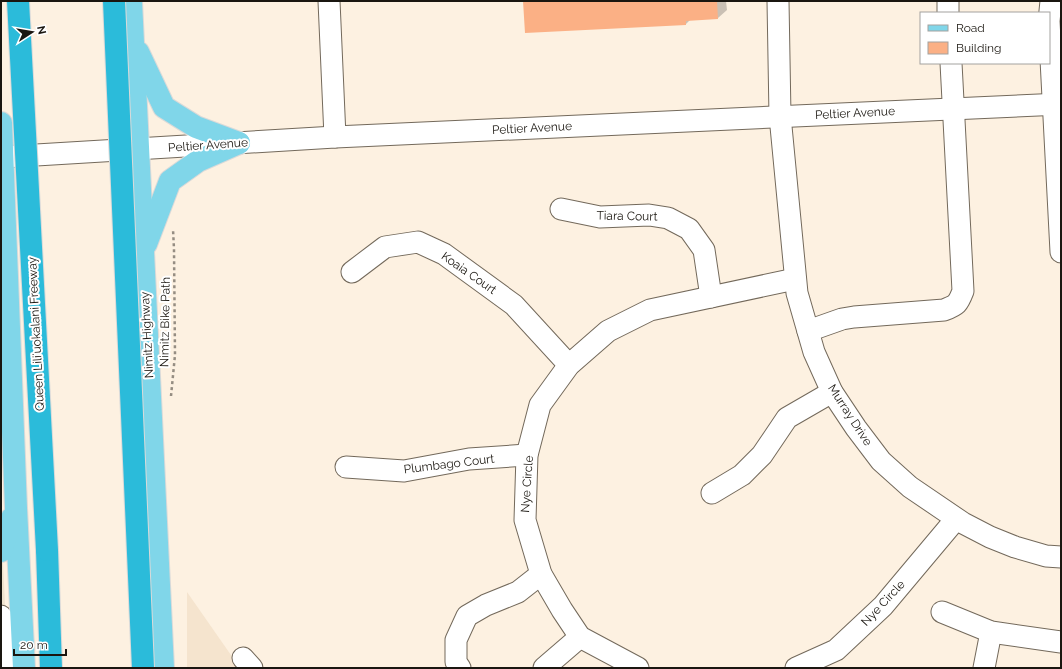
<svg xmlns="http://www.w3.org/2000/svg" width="1062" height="669" viewBox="0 0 1062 669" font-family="Raleway,sans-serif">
	<rect width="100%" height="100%" fill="#fdf1e1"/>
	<polygon fill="#f5e4ce" points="187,592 240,668 187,668"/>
	<polygon fill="#efe3cf" points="1,520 8,668 1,668"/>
	<polygon fill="#0003" points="524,1 726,1 727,10 718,18 690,20 686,24"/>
	<polygon fill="#fbb085" points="523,1 717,1 718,19 686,21 686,25 525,33"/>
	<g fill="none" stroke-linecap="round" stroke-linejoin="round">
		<defs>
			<g id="minor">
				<polyline points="329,1 335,137"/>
				<polyline points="778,1 780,116 797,293 814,352 832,392 856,428 881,461 910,487 963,523 990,537 1015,547 1046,556 1061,557"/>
				<polyline points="948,1 948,13"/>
				<polyline points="1051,1 1049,21 1061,252"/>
				<polyline points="3,157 335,137 1061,104"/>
				<polyline points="561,209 600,217 649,215 668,218 689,229 704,250 711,297"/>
				<polyline points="352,272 385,247 418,242 444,254 514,305 569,365"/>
				<path d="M 808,331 L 842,319 L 854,317 L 944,310 C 957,305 958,304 963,291 L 951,63"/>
				<polyline points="346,467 404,471 469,459 527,455"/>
				<polyline points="712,493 742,475 762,455 787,418 832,392"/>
				<polyline points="942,612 991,632 1061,642"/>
				<polyline points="1,616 4,668"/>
				<polyline points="243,658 252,668"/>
				<polyline points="460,668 456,662 456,640 467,616 486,605 518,592 541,574"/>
				<polyline points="544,668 580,637"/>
				<polyline points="638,668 580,637 562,610 541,574 525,520 527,455 540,405 569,365 608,331 650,310 795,279"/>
				<polyline points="796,668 836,650 883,606 956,519"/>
				<polyline points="984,668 991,632"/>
			</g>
			<g id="major">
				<polyline points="131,1 163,668"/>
				<polyline points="138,52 164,107 196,127 239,143"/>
				<polyline points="1,123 16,508 24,668"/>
				<polyline points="146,244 170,181 198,161 239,143"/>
				<polyline points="1,551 12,518"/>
			</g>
			<polyline id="highway" points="47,550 51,668"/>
		</defs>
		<use href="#minor" stroke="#73695b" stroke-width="23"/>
		<use href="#major" stroke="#dadad9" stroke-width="24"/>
		<use href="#highway" stroke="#dadad9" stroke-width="24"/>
		<polyline stroke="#958d82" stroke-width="2.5" stroke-dasharray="3 3" stroke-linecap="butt" points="171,396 175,355 174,249 173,229"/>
		<use href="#minor" stroke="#fff" stroke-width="21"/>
		<use href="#major" stroke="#80d6e9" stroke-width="22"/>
		<use href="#highway" stroke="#2bbbda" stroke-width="22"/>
		<defs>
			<g id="highway-bridge">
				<polyline points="18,1 47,550"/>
				<polyline points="114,1 143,668"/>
			</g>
		</defs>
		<use href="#highway-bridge" stroke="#dadad9" stroke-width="24" stroke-linecap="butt"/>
		<use href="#highway-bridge" stroke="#2bbbda" stroke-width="22"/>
	</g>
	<g text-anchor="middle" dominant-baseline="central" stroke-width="4" stroke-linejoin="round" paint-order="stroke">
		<g font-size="12" fill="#1a1610" stroke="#fff">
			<text transform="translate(855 113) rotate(-3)">Peltier Avenue</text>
			<text transform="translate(532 128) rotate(-3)">Peltier Avenue</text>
			<text transform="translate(208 145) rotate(-4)">Peltier Avenue</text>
			<text transform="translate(627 216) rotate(1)">Tiara Court</text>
			<text transform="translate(469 273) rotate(35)">Koaia Court</text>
			<text transform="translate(165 322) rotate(-89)">Nimitz Bike Path</text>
			<text transform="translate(36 334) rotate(-93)">Queen Liliʻuokalani Freeway</text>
			<text transform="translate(147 335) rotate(-93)">Nimitz Highway</text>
			<text transform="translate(850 415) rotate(57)">Murray Drive</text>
			<text transform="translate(449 464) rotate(-7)">Plumbago Court</text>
			<text transform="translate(527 484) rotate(-86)">Nye Circle</text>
			<text transform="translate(883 603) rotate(-47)">Nye Circle</text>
		</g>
	</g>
	<rect width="1062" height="669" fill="none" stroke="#1a1610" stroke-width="4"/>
	<rect x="920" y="12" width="130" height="52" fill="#ffffff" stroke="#a3a29f"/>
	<rect x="928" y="25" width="20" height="6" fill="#80d6e9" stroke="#a3a29f"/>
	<text x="956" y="32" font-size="12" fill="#1a1610">Road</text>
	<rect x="928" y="42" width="20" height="12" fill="#fbb085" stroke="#a3a29f"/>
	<text x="956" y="52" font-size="12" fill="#1a1610">Building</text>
	<g transform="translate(32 32) rotate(78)" stroke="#ffffff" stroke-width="3" paint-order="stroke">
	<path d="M0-3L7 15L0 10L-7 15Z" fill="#1a1610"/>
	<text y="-6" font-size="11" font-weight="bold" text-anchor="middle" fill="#1a1610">N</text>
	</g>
	<path d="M14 649v6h52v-6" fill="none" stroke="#1a1610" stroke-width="2"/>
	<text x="20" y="649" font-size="12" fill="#1a1610" stroke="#ffffff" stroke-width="3" paint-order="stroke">20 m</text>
</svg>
